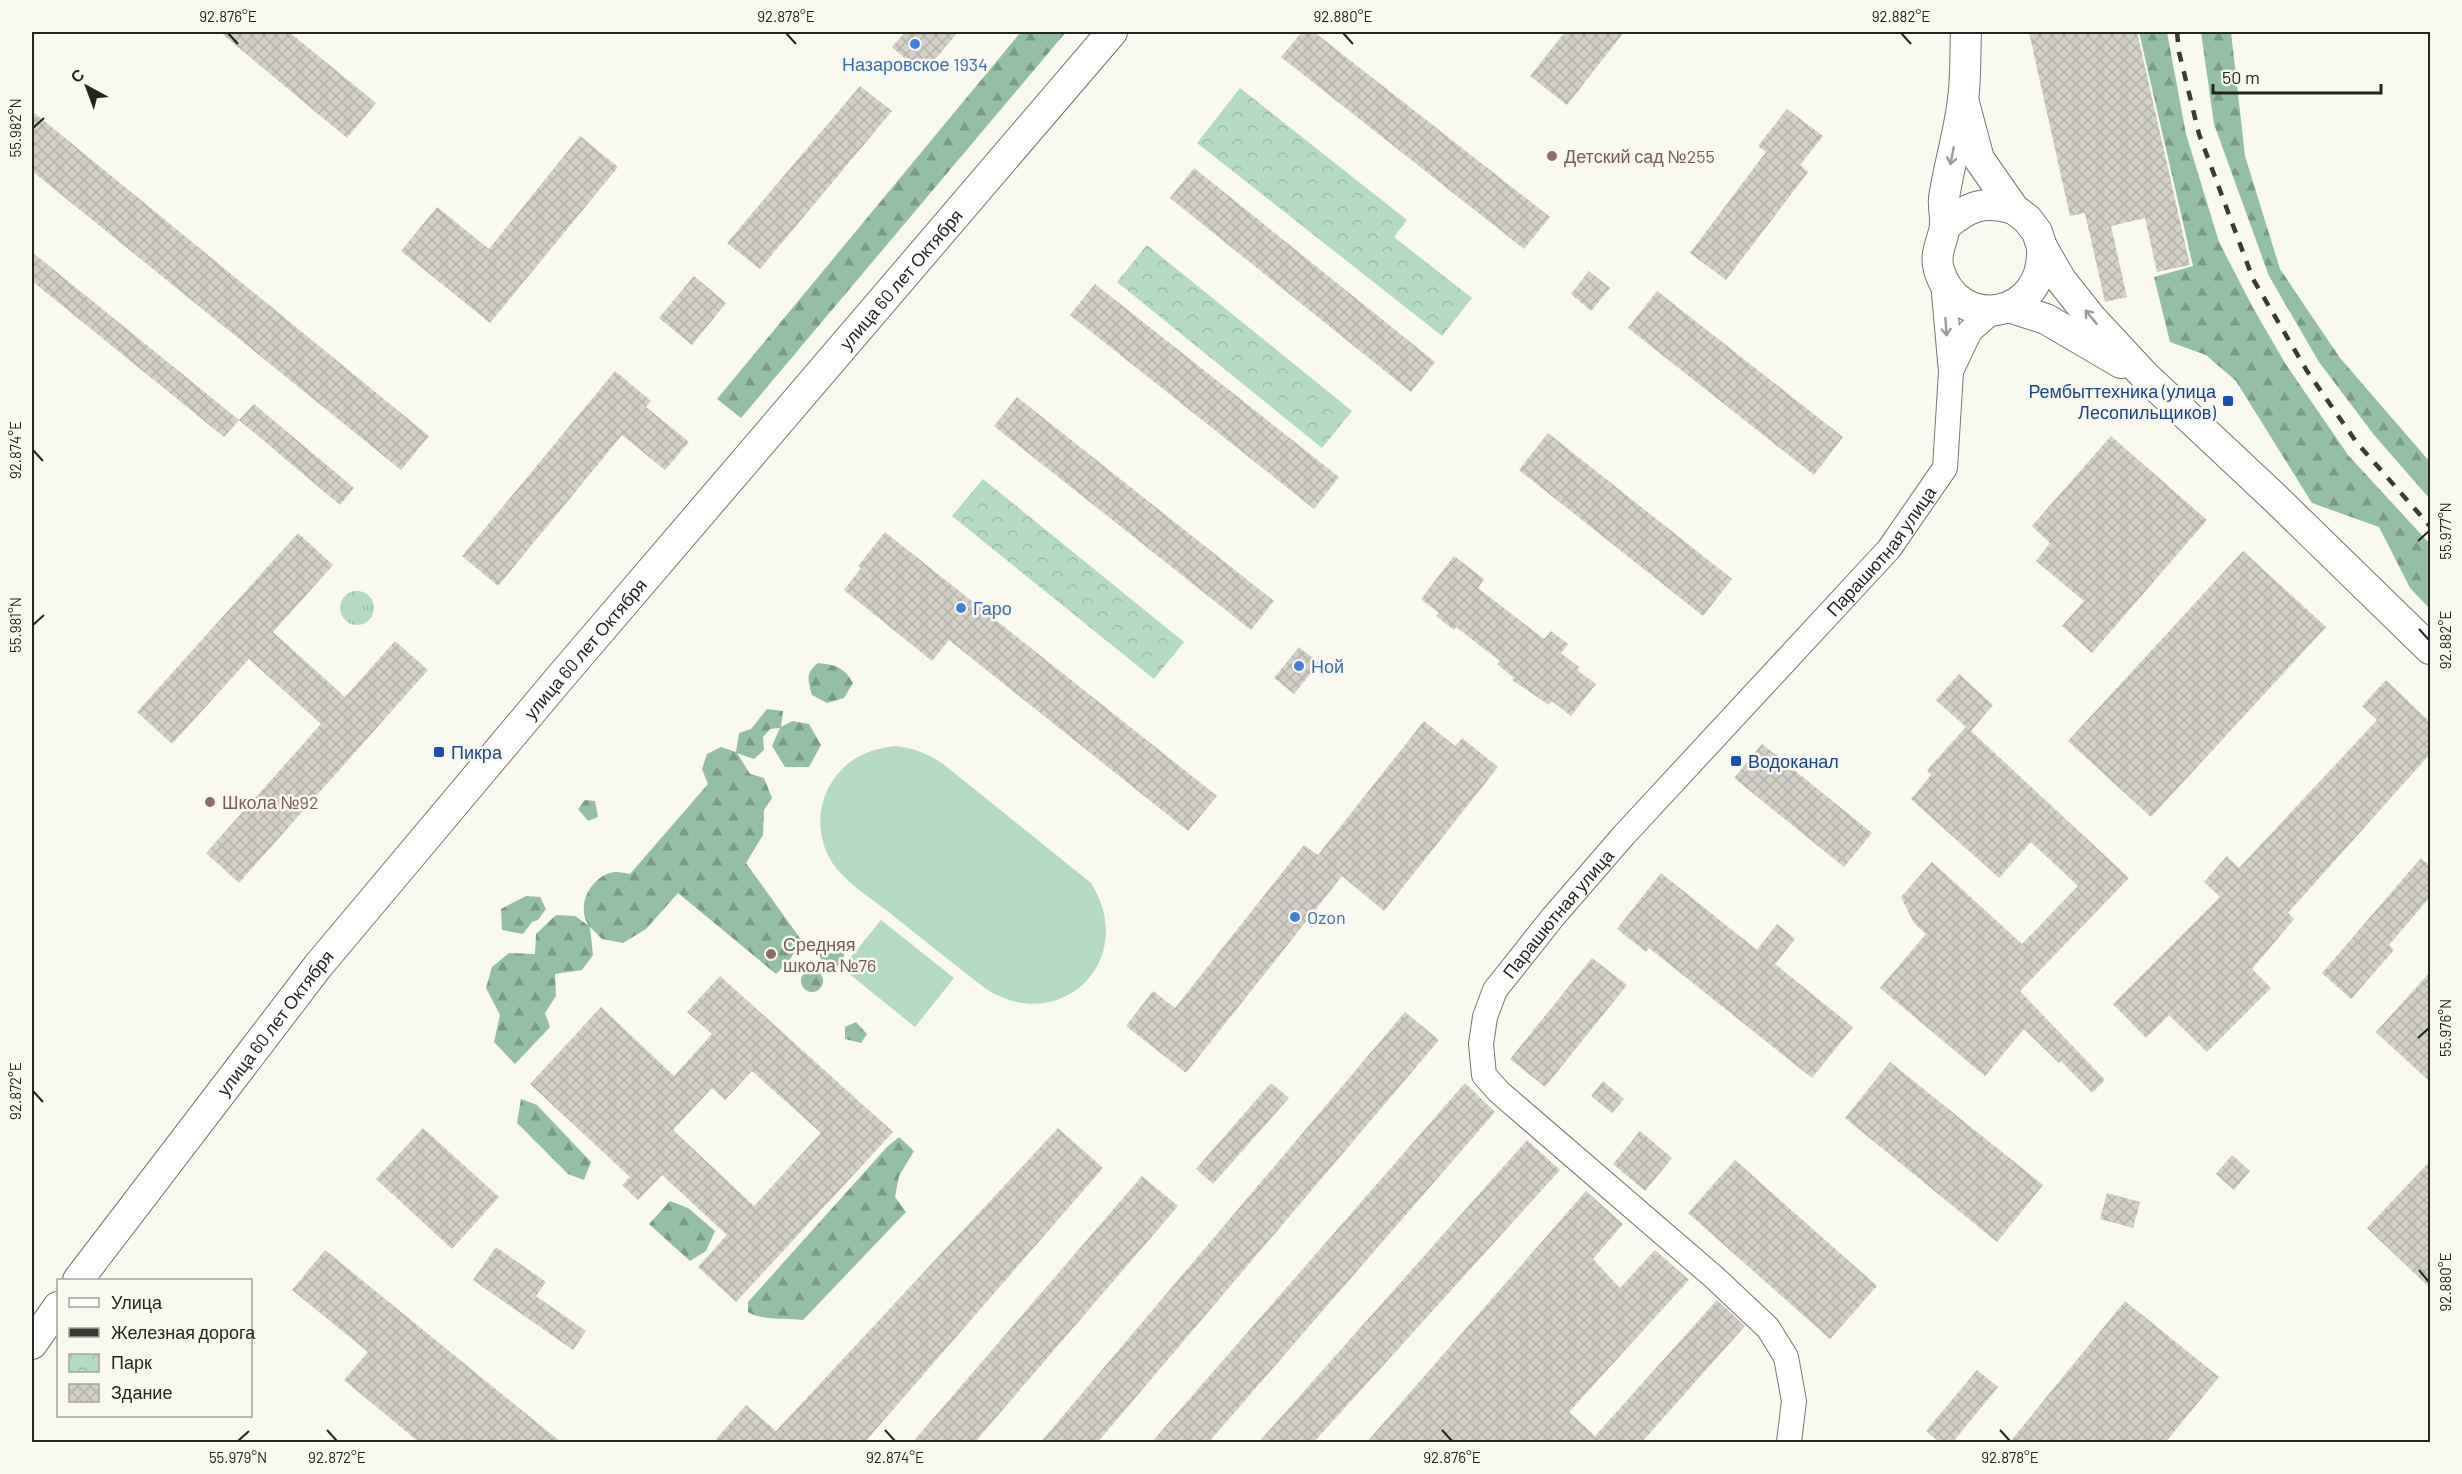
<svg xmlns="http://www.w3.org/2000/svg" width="2462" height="1474" viewBox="0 0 2462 1474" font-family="Barlow,sans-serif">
	<defs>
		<pattern id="grass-tufts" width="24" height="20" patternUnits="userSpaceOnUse" patternTransform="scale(1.5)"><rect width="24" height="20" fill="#b5dac2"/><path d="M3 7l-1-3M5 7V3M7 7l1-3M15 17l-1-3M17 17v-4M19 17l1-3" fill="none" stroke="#9cbba6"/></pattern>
		<pattern id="forest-firs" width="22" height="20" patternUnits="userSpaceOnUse" patternTransform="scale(1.5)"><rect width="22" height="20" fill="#95bfa4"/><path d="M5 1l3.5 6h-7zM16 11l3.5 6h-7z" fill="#799b85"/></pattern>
		<pattern id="park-crowns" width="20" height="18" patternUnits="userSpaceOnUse" patternTransform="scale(1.5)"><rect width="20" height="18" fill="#b5dac2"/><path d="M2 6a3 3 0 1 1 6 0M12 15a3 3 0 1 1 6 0" fill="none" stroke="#9cbba6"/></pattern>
		<pattern id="building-cross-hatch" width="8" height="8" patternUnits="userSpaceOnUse" patternTransform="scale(1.5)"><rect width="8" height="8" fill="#d1cfc6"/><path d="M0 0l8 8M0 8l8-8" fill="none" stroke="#b3b2aa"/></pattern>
	</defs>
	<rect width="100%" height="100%" fill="#faf9ef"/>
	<circle fill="url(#grass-tufts)" cx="357" cy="608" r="17"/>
	<g fill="url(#forest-firs)">
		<polygon points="1021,32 1066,32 741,418 717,399"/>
		<polygon points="2139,32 2167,32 2186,134 2219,242 2252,306 2285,363 2348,455 2430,544 2430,609 2410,588 2379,527 2312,503 2236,381 2206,355 2170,342 2154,277 2193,266"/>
		<polygon points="2201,32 2231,32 2245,156 2280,269 2340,358 2430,462 2430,499 2374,435 2319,362 2269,276 2214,124"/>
		<path d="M 818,663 C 836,665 844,667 853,683 L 844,698 L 827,703 L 812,695 C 808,680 805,673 818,663 Z"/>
		<path d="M 767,709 L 783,711 L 781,727 L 792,721 L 809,724 L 821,745 L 809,767 L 785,767 L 772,746 L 780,728 L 770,729 L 763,737 L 764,750 L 754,759 L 737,753 L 750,774 L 764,778 L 772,798 L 764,810 L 763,835 L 746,863 L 802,941 L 788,962 L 776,974 L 678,893 L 646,929 L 623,943 L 602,939 L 590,927 L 593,955 L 582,970 L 555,974 L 556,996 L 545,1013 L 550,1027 L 515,1064 L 494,1042 L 500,1015 L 486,988 L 492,967 L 509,953 L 535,954 L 536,934 L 556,915 L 575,916 L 589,926 C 575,906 591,875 615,872 C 620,872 625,873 630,874 L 708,784 L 702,769 L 707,754 L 721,747 L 736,752 L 739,733 L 751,729 Z"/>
		<polygon points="585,800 595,801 598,817 588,821 578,809"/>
		<polygon points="526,896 540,897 546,909 538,920 532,922 523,934 502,930 501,909"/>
		<circle cx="832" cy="955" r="12"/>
		<circle cx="812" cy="981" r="11"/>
		<polygon points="856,1022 867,1034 861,1043 845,1039 845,1027"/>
		<polygon points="521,1099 537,1105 591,1162 584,1180 568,1174 517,1123"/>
		<path d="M 899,1137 L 914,1151 L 899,1176 L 895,1197 L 906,1212 L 803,1320 C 786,1318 763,1321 748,1312 L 748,1302 L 887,1147 Z"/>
		<polygon points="670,1201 688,1208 715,1231 706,1251 690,1261 649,1224"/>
	</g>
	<g fill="url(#park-crowns)">
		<polygon points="1240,88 1407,220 1394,237 1472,298 1442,336 1197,143"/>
		<polygon points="1147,245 1352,411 1322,448 1117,282"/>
		<polygon points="983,479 1184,642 1154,679 952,516"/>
	</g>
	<g fill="#b5dac2">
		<path d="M 895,746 C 913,748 926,753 942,763 L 1091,883 C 1139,959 1062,1037 986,989 C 952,963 919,936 886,910 C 869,897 850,885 837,869 C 818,846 815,813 829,787 C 843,761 866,749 895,746 Z"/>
		<polygon points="881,920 954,978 915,1027 842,968"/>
	</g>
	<g fill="url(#building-cross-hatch)" fill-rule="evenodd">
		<polygon points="220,32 289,32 376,103 347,138"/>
		<polygon points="905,32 958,32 923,74 892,47"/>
		<polygon points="1302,32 1314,32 1550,217 1524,249 1281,57"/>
		<polygon points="1565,32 1624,32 1567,105 1530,76"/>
		<polygon points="2029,32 2137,32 2190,265 2157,272 2145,218 2111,226 2127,297 2105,302 2085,213 2070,216"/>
		<polygon points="860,86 892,111 760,269 727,243"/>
		<polygon points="1787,109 1823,136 1800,165 1808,172 1726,280 1690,253 1766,152 1758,146"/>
		<polygon points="32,111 429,436 401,470 32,171"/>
		<polygon points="580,136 618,167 490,323 401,251 437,207 489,249"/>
		<polygon points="1194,168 1435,362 1411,392 1170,198"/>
		<polygon points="32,252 239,420 224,437 32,281"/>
		<polygon points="1589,271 1610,288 1591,311 1571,294"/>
		<polygon points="694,276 726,303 692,345 659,318"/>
		<polygon points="1095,284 1339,477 1314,509 1070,315"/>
		<polygon points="1657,291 1843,437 1814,475 1628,328"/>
		<polygon points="615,371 651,401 646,407 689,442 665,470 622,435 498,586 462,556"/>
		<polygon points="1017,397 1274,601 1251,630 994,426"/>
		<polygon points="254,404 354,488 340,505 239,420"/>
		<polygon points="1548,433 1732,579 1703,616 1519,470"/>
		<polygon points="2111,436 2207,520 2092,653 2062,626 2084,601 2036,561 2050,543 2032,526"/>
		<polygon points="885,532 1217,796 1188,831 949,640 932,661 844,590 861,568 858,566"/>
		<polygon points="298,533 333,565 273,632 345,697 395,641 428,670 239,883 206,853 321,724 249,659 172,744 137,712"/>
		<polygon points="2243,551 2326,627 2151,817 2068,741"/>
		<polygon points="1454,556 1484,579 1478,588 1527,626 1544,639 1551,631 1568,644 1561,653 1579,667 1577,670 1596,684 1571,716 1552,701 1549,705 1512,680 1514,678 1497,664 1500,661 1456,627 1454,630 1436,616 1439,613 1421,599"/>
		<polygon points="1299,647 1319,663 1294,694 1274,678"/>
		<polygon points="1959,674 1993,705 1971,731 2129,878 2020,991 2105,1080 2092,1093 2061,1061 2059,1063 2024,1029 1985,1076 1880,988 1926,934 1914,923 1901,897 1932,862 2022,944 2078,886 2031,842 1999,878 1911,799 1931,775 1927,770 1966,727 1936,700"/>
		<polygon points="2386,680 2430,722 2430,754 2288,913 2294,919 2252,969 2271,988 2207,1052 2169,1015 2146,1038 2113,1004 2220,897 2204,882 2227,856 2239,868 2377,720 2362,706"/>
		<polygon points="1424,721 1455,746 1462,738 1498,767 1384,911 1342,876 1186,1073 1126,1026 1153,991 1175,1008 1304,845 1318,855"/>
		<polygon points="1762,744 1872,833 1844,867 1734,778"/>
		<polygon points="2421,858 2430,866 2430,897 2389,945 2394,950 2351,999 2322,973"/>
		<polygon points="1661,873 1757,950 1777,924 1795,939 1775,964 1853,1027 1812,1078 1649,948 1646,952 1617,929"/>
		<polygon points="1592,958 1627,985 1545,1087 1510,1059"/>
		<polygon points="2430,972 2430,1082 2376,1032"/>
		<path d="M 720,976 L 893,1132 L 736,1302 L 698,1267 L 727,1235 L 662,1175 L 638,1200 L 622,1185 L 630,1177 L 530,1084 L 601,1007 L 674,1076 L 712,1034 L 687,1012 ZM 752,1071 L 821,1133 L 754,1206 L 673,1130 L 712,1088 L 725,1100 Z"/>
		<polygon points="1405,1012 1439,1040 1097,1443 1040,1443"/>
		<polygon points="1890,1062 2043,1185 1997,1242 1845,1118"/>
		<polygon points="1603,1081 1624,1099 1612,1113 1591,1096"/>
		<polygon points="1271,1083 1289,1098 1213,1184 1196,1169"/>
		<polygon points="1465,1083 1495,1112 1208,1443 1151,1443"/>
		<polygon points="423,1128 499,1197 452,1249 376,1179"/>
		<polygon points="1058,1128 1103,1168 864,1443 713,1443 746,1405 776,1431"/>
		<polygon points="1640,1131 1672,1158 1645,1191 1613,1164"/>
		<polygon points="1527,1140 1560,1170 1313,1443 1258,1443"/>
		<polygon points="2232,1155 2250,1171 2234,1190 2216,1174"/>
		<polygon points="1735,1160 1877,1286 1830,1339 1688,1213"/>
		<polygon points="2430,1161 2430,1288 2367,1228"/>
		<polygon points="1142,1176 1178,1206 974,1443 912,1443"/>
		<polygon points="1586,1191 1623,1224 1593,1259 1620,1288 1655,1250 1689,1280 1569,1412 1595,1436 1717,1300 1745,1326 1641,1443 1366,1443"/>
		<polygon points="2107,1193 2140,1202 2133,1228 2100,1219"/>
		<polygon points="496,1247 546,1282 536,1296 586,1331 573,1350 473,1280"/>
		<polygon points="325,1250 562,1443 420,1443 344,1380 368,1352 292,1290"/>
		<polygon points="2125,1301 2219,1377 2165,1443 2009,1443"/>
		<polygon points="1977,1370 1998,1387 1952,1443 1940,1443 1926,1431"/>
	</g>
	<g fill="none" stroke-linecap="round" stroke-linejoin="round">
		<defs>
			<g id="minor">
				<polyline points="1952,369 1970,331 1994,310"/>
				<path id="s1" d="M 1789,1442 L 1794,1401 L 1786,1357 L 1768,1328 L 1715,1278 L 1499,1092 L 1484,1075 L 1481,1044 L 1485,1017 L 1495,990 L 1553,917 L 1624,835 L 1889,549 L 1945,468 L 1951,372 L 1943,282"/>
			</g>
			<g id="major">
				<path d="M 1966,32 C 1965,54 1966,78 1963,100 C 1959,133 1949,165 1944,198 C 1943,207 1946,217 1945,226 C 1943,241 1934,253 1939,270 C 1958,333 2046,320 2042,247"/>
				<polyline points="1963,99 1979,159 2014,209 2027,219 2037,232 2042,247 2061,280 2092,319 2145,376 2274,497 2430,649"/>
				<path d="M 1945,226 C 1969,206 1983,200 2014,209"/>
				<polyline points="2009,307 2046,319 2121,363"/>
				<path id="s2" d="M 78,1280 L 318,966 L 558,680 L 1112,32"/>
				<polyline points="32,1344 58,1307"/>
			</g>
		</defs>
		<use href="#minor" stroke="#77756d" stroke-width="26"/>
		<use href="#major" stroke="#77756d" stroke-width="32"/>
		<use href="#minor" stroke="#fff" stroke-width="24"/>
		<use href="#major" stroke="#fff" stroke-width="30"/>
		<polyline stroke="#393935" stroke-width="4.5" stroke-dasharray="10 10" stroke-linecap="butt" points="2177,32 2179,52 2199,134 2253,279 2307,371 2357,443 2430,526"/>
	</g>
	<defs><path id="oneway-shaft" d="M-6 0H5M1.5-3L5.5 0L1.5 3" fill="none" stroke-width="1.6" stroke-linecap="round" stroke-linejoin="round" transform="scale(1.5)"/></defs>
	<g stroke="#9c9c9b">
		<use href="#oneway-shaft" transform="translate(1952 156) rotate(101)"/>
		<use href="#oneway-shaft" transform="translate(2091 317) rotate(-130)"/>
		<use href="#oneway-shaft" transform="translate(1946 327) rotate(86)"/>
	</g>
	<path fill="none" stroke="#242420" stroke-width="2" d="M 228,33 L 238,44M 786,33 L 796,44M 1343,33 L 1353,44M 1901,33 L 1911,44M 33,128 L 44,118M 33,450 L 43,461M 2418,541 L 2429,531M 33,625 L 44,615M 2419,629 L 2429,640M 2418,1038 L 2429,1028M 33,1091 L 43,1102M 2419,1270 L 2429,1282M 327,1430 L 337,1441M 885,1430 L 895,1441M 1442,1430 L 1452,1441M 2000,1430 L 2010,1441M 238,1441 L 249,1431"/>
	<g fill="#3f7fe0" stroke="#faf9ef" stroke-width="2">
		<circle cx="915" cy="44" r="6"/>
		<circle cx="961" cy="608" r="6"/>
		<circle cx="1299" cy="666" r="6"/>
		<circle cx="1295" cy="917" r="6"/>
	</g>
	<g fill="#8d6e63" stroke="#faf9ef" stroke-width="2">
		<circle cx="1552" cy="156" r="6"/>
		<circle cx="210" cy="802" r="6"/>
		<circle cx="771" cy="954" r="6"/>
	</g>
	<g fill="#1a4fb4" stroke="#faf9ef" stroke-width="2">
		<rect x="2222" y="395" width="12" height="12" rx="3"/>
		<rect x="433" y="746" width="12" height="12" rx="3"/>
		<rect x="1730" y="755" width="12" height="12" rx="3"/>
	</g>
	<g text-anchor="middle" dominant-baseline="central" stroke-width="5" stroke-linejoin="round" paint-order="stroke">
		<g font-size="18" fill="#366cbe" stroke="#faf9ef" text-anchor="start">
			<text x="915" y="64" text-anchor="middle">Назаровское 1934</text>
			<text x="973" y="608">Гаро</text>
			<text x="1311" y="666">Ной</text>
			<text x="1307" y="917">Ozon</text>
		</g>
		<g font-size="18" fill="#785e54" stroke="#faf9ef" text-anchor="start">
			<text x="1564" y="156">Детский сад №255</text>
			<text x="222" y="802">Школа №92</text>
			<text x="783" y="944">Средняя<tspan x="783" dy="21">школа №76</tspan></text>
		</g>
		<g font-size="18" fill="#242420" stroke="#faf9ef">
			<text stroke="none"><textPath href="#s2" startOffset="1296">улица 60 лет Октября</textPath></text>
			<text stroke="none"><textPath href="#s1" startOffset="1173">Парашютная улица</textPath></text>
			<text stroke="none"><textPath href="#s2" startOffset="810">улица 60 лет Октября</textPath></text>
			<text stroke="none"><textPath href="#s1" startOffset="687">Парашютная улица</textPath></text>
			<text stroke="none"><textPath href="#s2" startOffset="324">улица 60 лет Октября</textPath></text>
		</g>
		<g font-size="18" fill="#164399" stroke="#faf9ef" text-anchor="start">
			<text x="2216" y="391" text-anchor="end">Рембыттехника (улица<tspan x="2216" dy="21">Лесопильщиков)</tspan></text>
			<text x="451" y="752">Пикра</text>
			<text x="1748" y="761">Водоканал</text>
		</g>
	</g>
	<rect width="2462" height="1474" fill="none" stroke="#faf9ef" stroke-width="66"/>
	<rect x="57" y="1279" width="195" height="138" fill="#faf9ef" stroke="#a4a49c" stroke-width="1.5"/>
	<rect x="69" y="1298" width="30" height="9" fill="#ffffff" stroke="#a4a49c" stroke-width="1.5"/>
	<text x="111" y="1309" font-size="18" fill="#242420">Улица</text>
	<rect x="69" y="1328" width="30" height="9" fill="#393935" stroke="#a4a49c" stroke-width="1.5"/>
	<text x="111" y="1339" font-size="18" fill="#242420">Железная дорога</text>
	<rect x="69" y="1354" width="30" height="18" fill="url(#park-crowns)" stroke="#a4a49c" stroke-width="1.5"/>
	<text x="111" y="1369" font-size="18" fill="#242420">Парк</text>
	<rect x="69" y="1384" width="30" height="18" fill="url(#building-cross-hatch)" stroke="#a4a49c" stroke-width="1.5"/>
	<text x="111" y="1399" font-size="18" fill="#242420">Здание</text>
	<g transform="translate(87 87) rotate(319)" stroke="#faf9ef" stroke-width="4.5" paint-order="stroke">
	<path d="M0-4.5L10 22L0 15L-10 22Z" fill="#242420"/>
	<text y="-9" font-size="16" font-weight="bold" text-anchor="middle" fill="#242420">С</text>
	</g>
	<path d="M2213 84v9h168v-9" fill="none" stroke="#242420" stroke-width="3"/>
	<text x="2222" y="84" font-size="18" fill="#242420" stroke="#faf9ef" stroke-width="4.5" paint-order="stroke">50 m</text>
	<rect x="33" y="33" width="2396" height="1408" fill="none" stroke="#242420" stroke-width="2"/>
	<g font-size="15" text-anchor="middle" fill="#242420">
		<text x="228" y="22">92.876°E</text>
		<text x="786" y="22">92.878°E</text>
		<text x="1343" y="22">92.880°E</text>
		<text x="1901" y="22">92.882°E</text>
		<text transform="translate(16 128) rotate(-90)" y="5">55.982°N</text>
		<text transform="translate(16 450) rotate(-90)" y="5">92.874°E</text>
		<text transform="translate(2446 531) rotate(-90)" y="5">55.977°N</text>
		<text transform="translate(16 625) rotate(-90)" y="5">55.981°N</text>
		<text transform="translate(2446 640) rotate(-90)" y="5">92.882°E</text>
		<text transform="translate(2446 1028) rotate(-90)" y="5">55.976°N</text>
		<text transform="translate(16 1091) rotate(-90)" y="5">92.872°E</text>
		<text transform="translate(2446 1282) rotate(-90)" y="5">92.880°E</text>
		<text x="238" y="1463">55.979°N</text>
		<text x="337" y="1463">92.872°E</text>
		<text x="895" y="1463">92.874°E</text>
		<text x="1452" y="1463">92.876°E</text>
		<text x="2010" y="1463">92.878°E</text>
	</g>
</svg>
